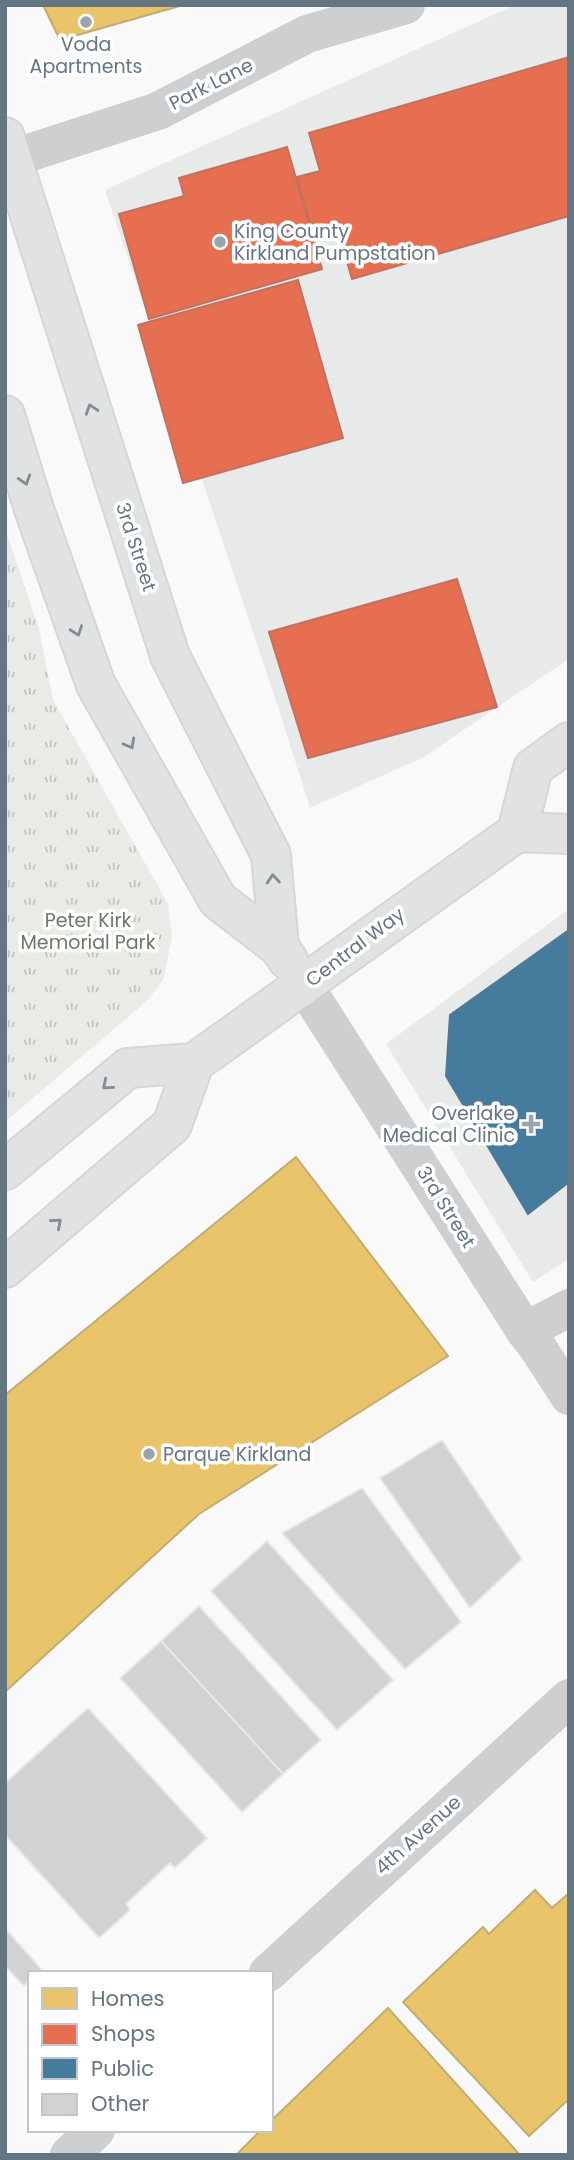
<svg xmlns="http://www.w3.org/2000/svg" width="574" height="2160" viewBox="0 0 574 2160" font-family="Poppins,sans-serif">
	<defs>
		<pattern id="park-tufts" width="24" height="20" patternUnits="userSpaceOnUse" patternTransform="scale(1.75)"><rect width="24" height="20" fill="#e8ebe6"/><path d="M3 7l-1-3M5 7V3M7 7l1-3M15 17l-1-3M17 17v-4M19 17l1-3" fill="none" stroke="#c0c3c0"/></pattern>
	</defs>
	<rect width="100%" height="100%" fill="#f9f9f9"/>
	<g fill="#e8e9e9">
		<polygon points="515,5 569,5 569,659 422,758 310,808 278,707 105,190"/>
		<polygon points="569,909 569,1259 533,1282 386,1044"/>
	</g>
	<polygon fill="url(#park-tufts)" points="5,529 39,629 53,700 168,904 172,936 164,978 148,1000 5,1122"/>
	<g fill="#e9c46a" stroke="#c1ad72" stroke-width="2">
		<polygon points="43,5 183,5 60,40"/>
		<polygon points="296,1157 448,1356 199,1514 5,1692 5,1395"/>
		<polygon points="535,1890 552,1908 569,1893 569,2099 529,2136 403,2002 483,1927 489,1934"/>
		<polygon points="388,2008 520,2155 236,2155 261,2130 271,2130 271,2121"/>
	</g>
	<g fill="#e76f51" stroke="#c07160" stroke-width="2">
		<polygon points="569,57 569,216 352,279 337,227 313,234 297,177 320,171 309,133"/>
		<polygon points="287,147 322,269 149,319 119,214 184,196 179,178"/>
		<polygon points="298,280 343,438 183,483 138,325"/>
		<polygon points="457,579 497,707 308,758 269,632"/>
	</g>
	<polygon fill="#457b9d" stroke="#4f7a95" stroke-width="2" points="569,930 569,1182 528,1214 446,1076 450,1015"/>
	<g fill="#d0d2d3" stroke="#e8e8e8" stroke-width="2">
		<polygon points="442,1440 522,1559 470,1608 380,1478"/>
		<polygon points="362,1488 461,1622 405,1669 282,1533"/>
		<polygon points="267,1541 393,1680 337,1730 211,1591"/>
		<polygon points="199,1606 321,1740 283,1774 161,1641"/>
		<polygon points="161,1641 283,1774 242,1812 120,1678"/>
		<polygon points="88,1708 207,1838 175,1868 170,1863 126,1904 130,1910 99,1938 5,1835 5,1783"/>
		<polygon points="5,1928 42,1970 39,1973 30,1973 30,1980 24,1986 5,1966"/>
	</g>
	<g fill="none" stroke-linecap="round" stroke-linejoin="round">
		<defs>
			<g id="secondary">
				<polyline points="5,137 170,656 271,855 279,947"/>
				<polyline points="5,415 34,509 96,685 218,900 279,947 288,960"/>
			</g>
			<g id="primary">
				<polyline points="517,832 533,768 569,742"/>
				<polyline points="5,1170 128,1068 194,1063 517,832 569,834"/>
				<polyline points="5,1268 172,1125 194,1063"/>
			</g>
		</defs>
		<use href="#secondary" stroke="#d5d6d7" stroke-width="42"/>
		<use href="#primary" stroke="#d5d6d7" stroke-width="42"/>
		<g stroke="#cecfd0" stroke-width="38">
			<polyline points="13,158 158,111 307,34 406,5"/>
			<polyline points="525,1331 569,1308"/>
			<polyline points="268,1973 569,1698"/>
			<polyline points="69,2155 96,2130"/>
		</g>
		<polyline stroke="#cecfd0" stroke-width="38" points="304,985 525,1331 538,1348 569,1396"/>
		<use href="#secondary" stroke="#e1e2e2" stroke-width="38"/>
		<use href="#primary" stroke="#e1e2e2" stroke-width="38"/>
	</g>
	<defs><path id="oneway-chevron" d="M-2-3.5L2.5 0L-2 3.5" fill="none" stroke-width="1.6" stroke-linecap="round" stroke-linejoin="round" transform="scale(1.75)"/></defs>
	<g stroke="#7e8c96">
		<use href="#oneway-chevron" transform="translate(91 409) rotate(-108)"/>
		<use href="#oneway-chevron" transform="translate(25 480) rotate(73)"/>
		<use href="#oneway-chevron" transform="translate(77 631) rotate(70)"/>
		<use href="#oneway-chevron" transform="translate(130 744) rotate(61)"/>
		<use href="#oneway-chevron" transform="translate(273 879) rotate(-95)"/>
		<use href="#oneway-chevron" transform="translate(107 1085) rotate(140)"/>
		<use href="#oneway-chevron" transform="translate(57 1223) rotate(-41)"/>
	</g>
	<g fill="#99a4ac" stroke="#fff" stroke-width="2.5">
		<circle cx="86" cy="22" r="7"/>
		<circle cx="220" cy="242" r="7"/>
		<path d="M527.5 1113.5h7v7h7v7h-7v7h-7v-7h-7v-7h7z"/>
		<circle cx="149" cy="1454" r="7"/>
	</g>
	<g text-anchor="middle" dominant-baseline="central" stroke-width="7" stroke-linejoin="round" paint-order="stroke">
		<g font-size="19" fill="#657683" stroke="#fff" text-anchor="start">
			<text x="86" y="44" text-anchor="middle">Voda<tspan x="86" dy="22">Apartments</tspan></text>
			<text x="234" y="231">King County<tspan x="234" dy="22">Kirkland Pumpstation</tspan></text>
			<text x="515" y="1113" text-anchor="end">Overlake<tspan x="515" dy="22">Medical Clinic</tspan></text>
			<text x="163" y="1454">Parque Kirkland</text>
		</g>
		<g font-size="19" fill="#657683" stroke="#fff">
			<text transform="translate(211 84) rotate(-27)">Park Lane</text>
			<text transform="translate(136 547) rotate(72)">3rd Street</text>
			<text transform="translate(355 947) rotate(-37)">Central Way</text>
			<text transform="translate(446 1207) rotate(58)">3rd Street</text>
			<text transform="translate(418 1835) rotate(-42)">4th Avenue</text>
		</g>
		<g font-size="19" fill="#687a64" stroke="#fff">
			<text x="88" y="920">Peter Kirk<tspan x="88" dy="22">Memorial Park</tspan></text>
		</g>
	</g>
	<rect width="574" height="2160" fill="none" stroke="#657683" stroke-width="14"/>
	<rect x="28" y="1971" width="245" height="161" fill="#ffffff" stroke="#c1c8cd" stroke-width="2"/>
	<rect x="42" y="1988" width="35" height="21" fill="#e9c46a" stroke="#c1c8cd" stroke-width="2"/>
	<text x="91" y="2006" font-size="21" fill="#657683">Homes</text>
	<rect x="42" y="2024" width="35" height="21" fill="#e76f51" stroke="#c1c8cd" stroke-width="2"/>
	<text x="91" y="2041" font-size="21" fill="#657683">Shops</text>
	<rect x="42" y="2058" width="35" height="21" fill="#457b9d" stroke="#c1c8cd" stroke-width="2"/>
	<text x="91" y="2076" font-size="21" fill="#657683">Public</text>
	<rect x="42" y="2094" width="35" height="21" fill="#d0d2d3" stroke="#c1c8cd" stroke-width="2"/>
	<text x="91" y="2111" font-size="21" fill="#657683">Other</text>
</svg>
